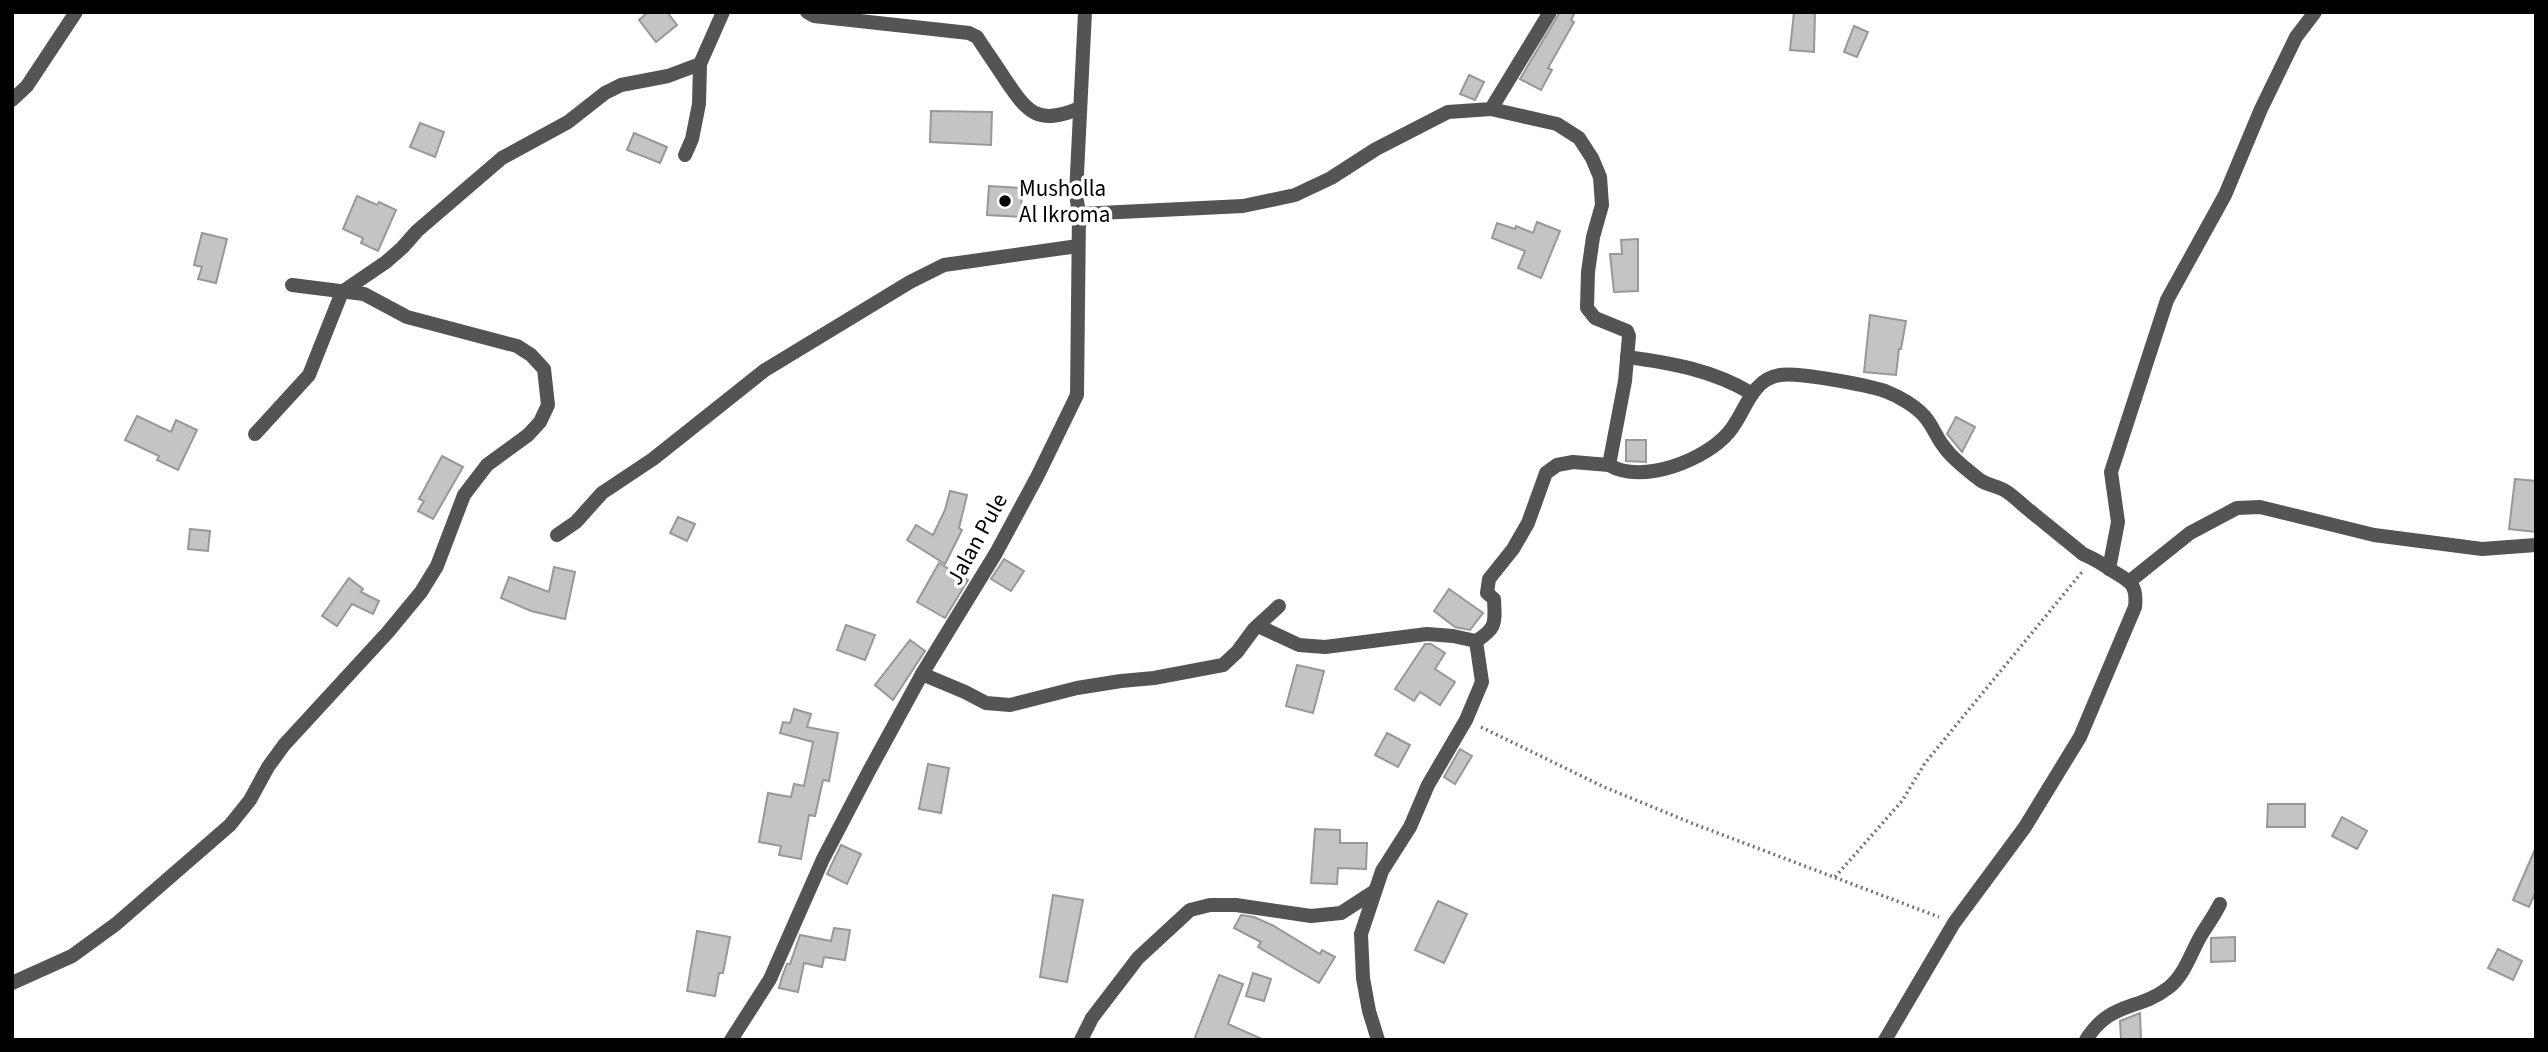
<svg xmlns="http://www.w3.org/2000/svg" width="2548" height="1052" viewBox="0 0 2548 1052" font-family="'Source Sans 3',sans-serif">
	<rect width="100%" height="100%" fill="#fff"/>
	<g fill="#c4c4c4" stroke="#989898" stroke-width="2">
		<polygon points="648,12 667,12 677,25 656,42 639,20"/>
		<polygon points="1560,12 1575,12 1571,20 1574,22 1548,68 1552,70 1541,90 1520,79"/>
		<polygon points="1794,12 1815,12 1814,52 1790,50"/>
		<polygon points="1854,26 1868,32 1857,57 1844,52"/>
		<polygon points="1469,75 1484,82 1475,100 1460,94"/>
		<polygon points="931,111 992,112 991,145 930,142"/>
		<polygon points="420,123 444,132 435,157 410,147"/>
		<polygon points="634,133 667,147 660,163 627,150"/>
		<polygon points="989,186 1022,188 1021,217 987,215"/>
		<polygon points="357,196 377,205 379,202 396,210 378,251 361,243 363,238 343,229"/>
		<polygon points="1537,222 1560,231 1541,278 1518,268 1525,251 1492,238 1497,223 1515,229 1516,226 1533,233"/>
		<polygon points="202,233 227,239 216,283 198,279 202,267 194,265"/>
		<polygon points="1638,239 1638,291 1614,292 1610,254 1622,254 1621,240"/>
		<polygon points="1870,315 1906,321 1901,349 1899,349 1896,375 1864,372"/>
		<polygon points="137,416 171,432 176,420 197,430 178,470 157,460 159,456 125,440"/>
		<polygon points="1956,417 1975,427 1962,452 1947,434"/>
		<polygon points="1626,440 1646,440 1646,462 1626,461"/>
		<polygon points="442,456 463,467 433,519 418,511 424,501 419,499"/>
		<polygon points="2515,479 2536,481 2536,532 2509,529"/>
		<polygon points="950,491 967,495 959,528 962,530 945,564 907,540 916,525 933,535 945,510"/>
		<polygon points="678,517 695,524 687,541 670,533"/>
		<polygon points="190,529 210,531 208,551 188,549"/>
		<polygon points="1004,559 1024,571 1011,591 991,579"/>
		<polygon points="939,563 968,580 945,618 917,602"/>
		<polygon points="554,567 575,572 565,619 531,611 501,598 509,577 549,592"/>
		<polygon points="349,578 363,589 361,592 379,601 373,614 352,604 337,626 322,616"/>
		<polygon points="1449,589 1483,613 1470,630 1455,627 1434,611"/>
		<polygon points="846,625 875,635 865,660 837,650"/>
		<polygon points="910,640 925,651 893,700 875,685"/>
		<polygon points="1425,644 1431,644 1445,653 1435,669 1455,682 1440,705 1420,692 1414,701 1395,689"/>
		<polygon points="1297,665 1324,671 1313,713 1286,706"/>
		<polygon points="794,709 811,714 807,727 838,733 829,781 823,780 815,816 809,815 801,859 779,855 781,846 759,842 768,793 791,797 794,784 804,786 813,742 780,733 783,722 790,723"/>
		<polygon points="1387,733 1410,745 1398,767 1375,755"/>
		<polygon points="1460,749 1472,756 1455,784 1444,777"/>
		<polygon points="928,764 949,768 941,813 919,809"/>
		<polygon points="2268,804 2305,804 2305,827 2267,827"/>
		<polygon points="2342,817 2367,831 2357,849 2332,836"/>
		<polygon points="1315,829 1340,830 1340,843 1367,843 1366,869 1338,868 1337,884 1311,883"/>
		<polygon points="841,845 861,854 847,884 827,874"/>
		<polygon points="2536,847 2536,891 2529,907 2513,900"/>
		<polygon points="1053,895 1083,900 1067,982 1040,977"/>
		<polygon points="1438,901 1467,914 1444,963 1415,950"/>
		<polygon points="1241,915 1254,917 1272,925 1320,954 1322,950 1335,957 1319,983 1258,947 1261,942 1234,928"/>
		<polygon points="834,928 850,930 845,960 824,957 822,967 804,963 798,992 779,988 782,977 787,964 790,964 800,935 831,941"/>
		<polygon points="697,931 730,937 723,973 719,973 715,996 687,991"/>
		<polygon points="2235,937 2235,961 2211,962 2211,938"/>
		<polygon points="2498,949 2522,961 2513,980 2488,968"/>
		<polygon points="1253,973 1271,979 1264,1001 1246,996"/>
		<polygon points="1219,975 1243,984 1228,1024 1264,1040 1194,1040"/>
		<polygon points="2140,1013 2141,1040 2121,1040 2120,1021"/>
	</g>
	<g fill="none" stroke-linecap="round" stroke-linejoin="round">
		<g stroke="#767676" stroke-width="3.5" stroke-dasharray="2 3.5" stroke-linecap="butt">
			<polyline points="1481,727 1604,787 1694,824 1939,917"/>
			<polyline points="1835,877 1902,801 1925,763 2082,572"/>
		</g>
		<g stroke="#545454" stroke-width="14">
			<path d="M 807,12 L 814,16 L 969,33 L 977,37 C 986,51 996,65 1005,79 C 1028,113 1038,126 1080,108"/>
			<polyline points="12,100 27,86 76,12"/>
			<polyline points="685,155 692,139 699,104 700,64 723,12"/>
			<polyline points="1079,214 1243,206 1295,195 1331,178 1376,149 1448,112 1491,109 1550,12"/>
			<path d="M 1627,357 C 1672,363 1712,370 1751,393"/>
			<polyline points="255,434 309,375 342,292 386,262 402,248 417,231 502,158 568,122 605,93 621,85 668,76 700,64"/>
			<path d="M 1609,465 C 1642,485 1706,460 1729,432 C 1746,412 1750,380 1780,375 C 1798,372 1867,385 1885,391 C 1898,396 1916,406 1925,417 C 1933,426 1937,439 1945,448 C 1951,457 1971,473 1980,480 C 1987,485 1997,486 2004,490 C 2013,495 2021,504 2029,510 C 2047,525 2065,539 2083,554 C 2092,558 2100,562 2108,568 C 2127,581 2138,581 2135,607 L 2080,737 L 2025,827 L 1954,923 L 1885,1040"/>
			<polyline points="557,535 576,522 602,493 653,459 765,370 910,282 944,265 1078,246"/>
			<polyline points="2109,569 2118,522 2111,472 2167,300 2225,195 2261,109 2296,37 2315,12"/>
			<polyline points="2130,581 2190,533 2237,508 2260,507 2374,535 2482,549 2536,545"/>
			<path d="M 1258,626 L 1299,645 L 1325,647 L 1427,634 L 1453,636 L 1476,641 C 1497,628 1495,623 1494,599 L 1487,593 L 1489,579 L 1513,549 L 1528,523 L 1546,473 L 1557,465 L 1573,462 L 1609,465 L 1625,381 L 1629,336 L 1627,331 L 1595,318 L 1587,308 L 1588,272 L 1593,237 L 1602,205 L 1600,177 L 1592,158 L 1579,138 L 1557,124 L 1491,109"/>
			<polyline points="922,674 965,692 986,703 1010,705 1077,688 1121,681 1154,678 1223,665 1237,652 1254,629 1279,606"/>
			<polyline points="12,983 72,956 116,924 230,825 250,800 268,767 284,745 388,632 421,592 437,566 464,495 487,465 528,435 540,422 548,405 544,369 531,355 517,346 407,317 364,294 292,285"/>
			<polyline points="731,1040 770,979 823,859 869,771 922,674 996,553 1037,477 1077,395 1079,214 1076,194 1085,12"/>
			<polyline points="1081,1040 1092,1018 1138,958 1190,910 1210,905 1236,905 1311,916 1341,913 1375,891"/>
			<polyline points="1378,1040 1369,1011 1363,978 1361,934 1382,871 1410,827 1428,785 1466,720 1482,682 1476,641"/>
			<path d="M 2086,1040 C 2110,1001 2138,1011 2168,988 C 2186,974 2191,951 2203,932 C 2209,923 2215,914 2220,904"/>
		</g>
	</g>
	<circle fill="#000" stroke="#fff" stroke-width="2.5" cx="1005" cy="201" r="7"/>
	<g text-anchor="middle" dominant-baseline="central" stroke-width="7" stroke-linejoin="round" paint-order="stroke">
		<g font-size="23" fill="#000" stroke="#fff" text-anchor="start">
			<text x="1019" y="188">Musholla<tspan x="1019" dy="26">Al Ikroma</tspan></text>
		</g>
		<g font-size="23" fill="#000" stroke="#fff">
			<text transform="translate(977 539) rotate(-61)">Jalan Pule</text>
		</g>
	</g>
	<rect width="2548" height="1052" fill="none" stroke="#000000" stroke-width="28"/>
</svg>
